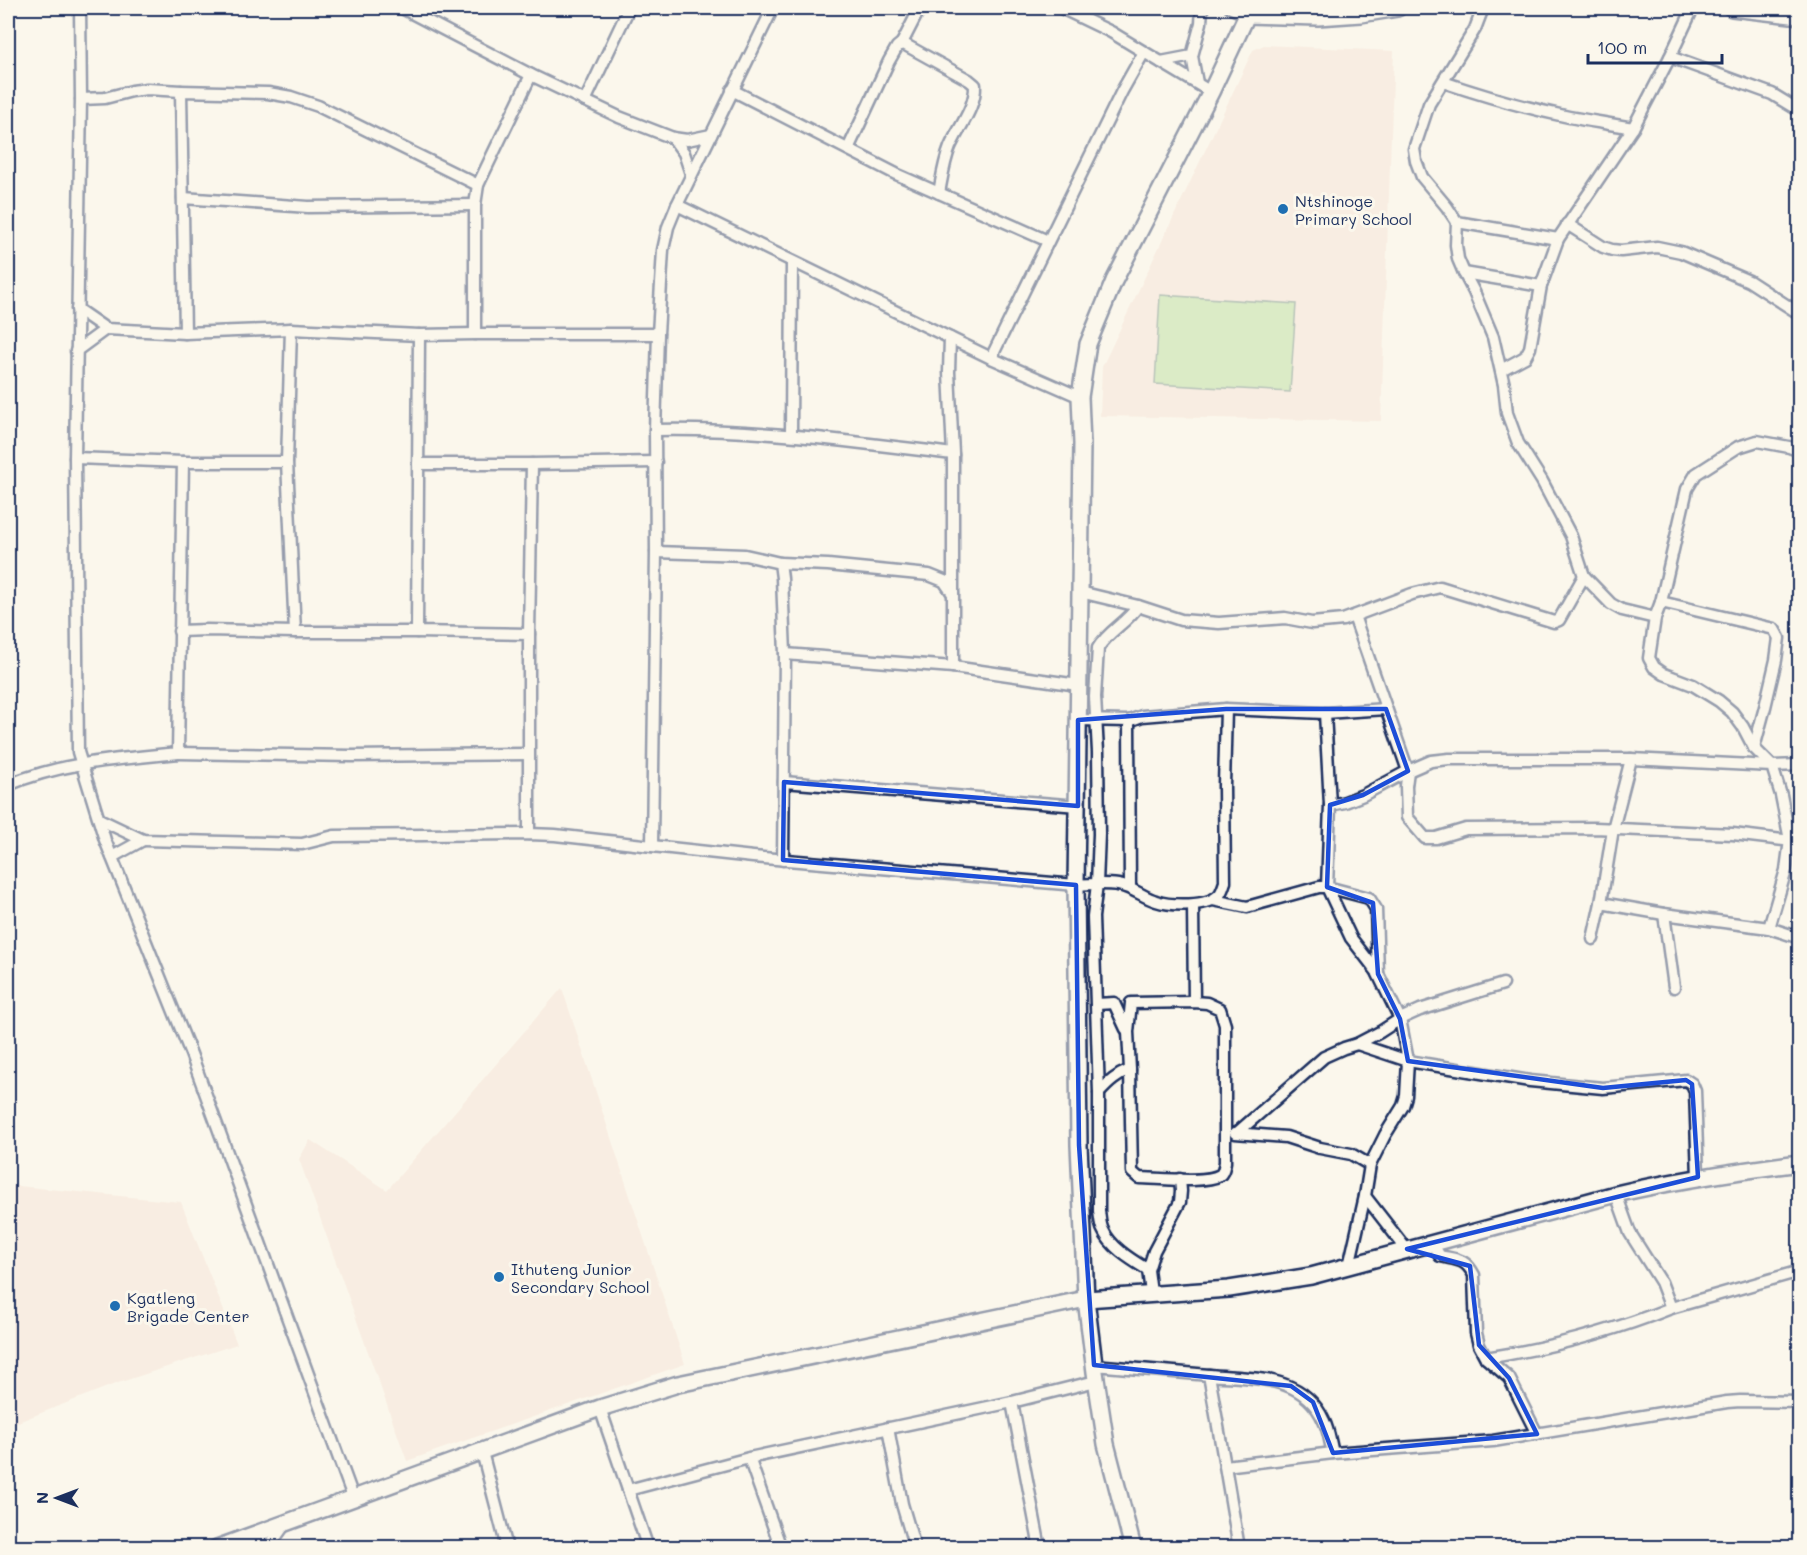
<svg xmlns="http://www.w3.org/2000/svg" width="1807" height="1555" viewBox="0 0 1807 1555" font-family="Mali,sans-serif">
	<rect width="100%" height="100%" fill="#fbf7ec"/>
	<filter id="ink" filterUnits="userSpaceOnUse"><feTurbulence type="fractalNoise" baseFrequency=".0167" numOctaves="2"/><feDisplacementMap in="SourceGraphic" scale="12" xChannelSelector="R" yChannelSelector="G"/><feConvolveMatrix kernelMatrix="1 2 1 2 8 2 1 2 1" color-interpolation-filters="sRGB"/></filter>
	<g filter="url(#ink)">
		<g fill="#f4e0d4">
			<polygon points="1264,45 1394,51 1381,421 1100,416 1102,367 1253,50"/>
			<polygon points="562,988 685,1364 407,1461 299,1159 310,1140 387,1190"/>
			<polygon points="8,1185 181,1202 237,1344 115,1384 8,1426"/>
		</g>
		<polygon fill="#b3db98" stroke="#67857b" stroke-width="1.5" points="1160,295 1296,304 1290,392 1155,384"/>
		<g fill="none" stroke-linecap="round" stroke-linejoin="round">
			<defs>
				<g id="street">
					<polyline points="80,8 81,99 75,458 78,752 105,840 191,1054 353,1497"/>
					<polyline points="402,8 531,75 619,117 673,138 684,153 691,174"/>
					<polyline points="773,8 677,205 991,358 1080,397"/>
					<polyline points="1061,8 1111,32 1144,52"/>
					<polyline points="1231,8 1247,15"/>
					<polyline points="1483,8 1475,29 1429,104 1414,149 1416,161 1422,177 1447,207 1457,222 1558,239"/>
					<polyline points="1693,8 1670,57 1772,94 1800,111"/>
					<polyline points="902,43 920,8"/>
					<polyline points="1161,62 1192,56"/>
					<polyline points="531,75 478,185 475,205 475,334 658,334"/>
					<path d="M 1443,82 C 1484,96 1526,108 1569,117 C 1590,121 1612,124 1633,128"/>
					<polyline points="1197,83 1192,56 1201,23 1202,8"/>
					<polyline points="732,90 896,174 1048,241"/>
					<polyline points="81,99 105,98 132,91 147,89 181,91"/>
					<polyline points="585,101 629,8"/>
					<polyline points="673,138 687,140 711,135"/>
					<path d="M 848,149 L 889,61 L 897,47 L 902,43 L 969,80 L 975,85 C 976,107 959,127 950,147 C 944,162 942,177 939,193"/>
					<polyline points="183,198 308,207 475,205"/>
					<path d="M 677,205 L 668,227 L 663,250 L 658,334 L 655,430 L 656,552 L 652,846 L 753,857 L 1076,885 C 1090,884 1104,883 1118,885 C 1132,887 1143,897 1156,901 C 1171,906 1208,907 1219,895 C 1222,892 1223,887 1225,882 L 1224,786 L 1226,709"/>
					<polyline points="1457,222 1456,245 1458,259 1464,273 1474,292 1493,337 1504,385 1507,413 1518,443 1542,481 1571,536 1584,576 1611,604 1622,610 1655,618"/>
					<polyline points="1567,224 1603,247 1612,250 1621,251 1657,247 1681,252 1749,281 1800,314"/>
					<polyline points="1464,273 1541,286"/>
					<polyline points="77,309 106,329 185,333 291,329 419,335 475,334"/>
					<polyline points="291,329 287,462 295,632 417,632"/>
					<polyline points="185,333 181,91 268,93 291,97 318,106 478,185"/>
					<polyline points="419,335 417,632 529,634 529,834"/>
					<polyline points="950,338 949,372 953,454 953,667 1078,685"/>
					<polyline points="76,351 106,329"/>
					<polyline points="991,358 1122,91 1144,52 1211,92"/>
					<polyline points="1501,370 1525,357 1530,348 1541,286 1558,239 1633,128 1670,57"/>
					<path d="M 655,430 C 756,428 854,442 953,454"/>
					<polyline points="791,435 792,262"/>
					<polyline points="1800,451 1789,447 1757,441 1738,447 1696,474 1687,489 1661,602 1655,618 1649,658 1654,667 1664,674 1693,685 1719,701 1732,712 1743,727 1754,748 1772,766 1800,765"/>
					<polyline points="75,458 183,462 287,462"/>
					<polyline points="418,464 532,464 529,634"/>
					<polyline points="532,464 656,462"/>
					<polyline points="656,552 745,555 780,563 782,578 785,654 783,860"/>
					<polyline points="780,563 828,565 929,575 944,581 953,594"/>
					<polyline points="1080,592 1138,606 1181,620 1219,623 1285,618 1312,623 1343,620 1412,594 1440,587 1554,622 1559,620 1584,576"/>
					<polyline points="1661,602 1774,629 1779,638 1776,660 1765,707 1754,748"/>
					<path d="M 1138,606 C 1127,623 1108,631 1098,648 L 1095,697 L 1098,752 L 1099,834 L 1097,884 L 1093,917 L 1099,1093 L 1099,1211 C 1100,1217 1100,1225 1103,1230 C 1111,1248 1132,1260 1148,1270"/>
					<polyline points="1354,616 1408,771 1406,786 1407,817 1425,838 1436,838 1466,829 1595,828 1733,834 1800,842"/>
					<polyline points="179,631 207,630 295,632"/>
					<polyline points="785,654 953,667"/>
					<polyline points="1325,713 1330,805"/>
					<polyline points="1078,720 1129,721 1130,888"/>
					<polyline points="1129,721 1142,716 1226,709 1325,713 1386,709"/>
					<polyline points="178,753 352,756 528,754"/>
					<polyline points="1631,759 1613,829 1601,903 1664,914 1769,928 1800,938"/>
					<polyline points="784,782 1078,806"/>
					<path d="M 8,785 C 62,762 120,759 178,753 L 183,462"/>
					<polyline points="99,819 143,840 302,844 334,836 529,834 555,835 652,846"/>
					<polyline points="112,857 143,840"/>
					<polyline points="1213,900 1247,907 1319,887 1327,887 1351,938 1378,973"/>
					<polyline points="1193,905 1194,1002"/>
					<polyline points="1664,914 1674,987"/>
					<polyline points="1593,939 1601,903"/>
					<path d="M 1194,1002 L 1207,1003 L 1220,1009 L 1225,1025 L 1225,1162 C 1224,1166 1224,1172 1220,1175 C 1205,1184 1157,1178 1139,1178 L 1132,1172 L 1130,1070 L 1128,1032 L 1131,1003 Z"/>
					<polyline points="1097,1004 1114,1003 1126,1029"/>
					<polyline points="1357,1044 1408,1061 1530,1081 1603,1088 1686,1080 1692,1084 1695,1091 1698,1177"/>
					<path d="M 1099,1093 C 1109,1082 1117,1075 1130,1070"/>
					<polyline points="1238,1132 1324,1057 1344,1048 1357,1044 1380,1032 1400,1019 1420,1010 1503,984"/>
					<polyline points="1235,1133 1286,1137 1320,1148 1351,1154 1370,1165"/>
					<path d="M 1432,1243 L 1440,1256 C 1457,1260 1465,1258 1474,1275 L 1476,1333 L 1479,1345 L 1486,1358 C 1550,1348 1611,1332 1671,1308 L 1661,1282 L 1630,1233 L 1616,1194"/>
					<polyline points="1407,1250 1365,1196 1370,1165 1385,1135 1403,1106 1406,1096 1408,1061 1400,1019 1378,974 1376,909 1369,898 1327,887 1330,805 1345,802 1363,795 1408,771 1431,761 1449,759 1631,759 1772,766 1781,795 1790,840 1786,870 1769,928"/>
					<polyline points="1349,1266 1365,1196"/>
					<polyline points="1151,1293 1148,1270 1154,1251 1180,1202 1181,1191 1180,1179"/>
					<polyline points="1671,1308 1800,1271"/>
					<polyline points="1486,1358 1509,1378 1537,1434"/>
					<polyline points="1094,1365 1209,1375 1225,1466 1333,1453 1493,1441 1727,1402 1740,1401 1800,1402"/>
					<path d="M 1209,1375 C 1254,1379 1303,1374 1324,1421 C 1329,1431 1330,1442 1333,1453"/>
					<polyline points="1012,1402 1040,1548"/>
					<polyline points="600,1408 648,1548"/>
					<polyline points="888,1428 902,1504 915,1548"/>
					<polyline points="482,1452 507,1548"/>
					<polyline points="749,1458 781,1548"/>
					<polyline points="1225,1466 1239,1548"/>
					<polyline points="628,1490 749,1458 1012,1402 1096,1381"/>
					<polyline points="268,1548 285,1524"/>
				</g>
				<g id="secondary">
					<polyline points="1732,8 1800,16"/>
					<path d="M 217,1548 L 600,1408 L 678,1384 L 1086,1299 L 1229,1289 L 1311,1276 L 1616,1194 C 1677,1180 1737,1171 1800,1163"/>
					<polyline points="1133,1548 1106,1444 1095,1372 1086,1299 1079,1145 1076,885 1082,444 1080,397 1088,344 1114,281 1211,92 1247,15 1318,17 1361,14 1398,8"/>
				</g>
			</defs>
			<use href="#street" stroke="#1b2f5e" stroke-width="15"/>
			<use href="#secondary" stroke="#1b2f5e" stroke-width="20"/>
			<use href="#street" stroke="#fbf7ec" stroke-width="10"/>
			<use href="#secondary" stroke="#fbf7ec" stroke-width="15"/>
		</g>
	</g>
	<path d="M0 0H1807V1555H0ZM 1226,709 L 1386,709 L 1408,771 L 1363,795 L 1330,805 L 1327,887 L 1373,903 L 1378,974 L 1400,1019 L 1408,1061 L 1603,1088 L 1686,1080 L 1692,1084 L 1698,1177 L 1407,1249 L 1470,1266 L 1479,1345 L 1509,1378 L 1537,1434 L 1333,1453 L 1313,1402 L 1291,1386 L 1094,1365 L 1079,1145 L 1076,885 L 783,860 L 784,782 L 1078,806 L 1078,720 Z" fill="#fbf7ec" fill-opacity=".55" fill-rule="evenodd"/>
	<path fill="none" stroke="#1d4ed8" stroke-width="4.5" stroke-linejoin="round" d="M 1226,709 L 1386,709 L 1408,771 L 1363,795 L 1330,805 L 1327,887 L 1373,903 L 1378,974 L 1400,1019 L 1408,1061 L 1603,1088 L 1686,1080 L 1692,1084 L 1698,1177 L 1407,1249 L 1470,1266 L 1479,1345 L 1509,1378 L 1537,1434 L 1333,1453 L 1313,1402 L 1291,1386 L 1094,1365 L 1079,1145 L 1076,885 L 783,860 L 784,782 L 1078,806 L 1078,720 Z"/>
	<g fill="#1f6fb2" stroke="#fbf7ec" stroke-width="2">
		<circle cx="1283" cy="209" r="6"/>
		<circle cx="499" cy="1277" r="6"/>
		<circle cx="115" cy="1306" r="6"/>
	</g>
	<g text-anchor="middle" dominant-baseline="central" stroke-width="6" stroke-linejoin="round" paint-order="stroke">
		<g font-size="16" fill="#1b2f5e" stroke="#fbf7ec" text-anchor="start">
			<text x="1295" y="200">Ntshinoge<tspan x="1295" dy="18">Primary School</tspan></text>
			<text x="511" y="1268">Ithuteng Junior<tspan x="511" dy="18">Secondary School</tspan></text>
			<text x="127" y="1297">Kgatleng<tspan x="127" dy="18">Brigade Center</tspan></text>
		</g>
	</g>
	<rect width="1807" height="1555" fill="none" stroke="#fbf7ec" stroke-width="30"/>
	<rect x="15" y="15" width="1777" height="1525" fill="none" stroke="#1b2f5e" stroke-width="2" filter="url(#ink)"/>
	<g transform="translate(57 1498) rotate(270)" stroke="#fbf7ec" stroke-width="4.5" paint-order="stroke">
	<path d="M0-4.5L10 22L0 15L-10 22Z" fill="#1b2f5e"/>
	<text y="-9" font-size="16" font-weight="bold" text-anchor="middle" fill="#1b2f5e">N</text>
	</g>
	<path d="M1588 54v9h134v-9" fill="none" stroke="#1b2f5e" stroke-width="3"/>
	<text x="1597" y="54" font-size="18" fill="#1b2f5e" stroke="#fbf7ec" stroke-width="4.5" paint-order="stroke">100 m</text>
</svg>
